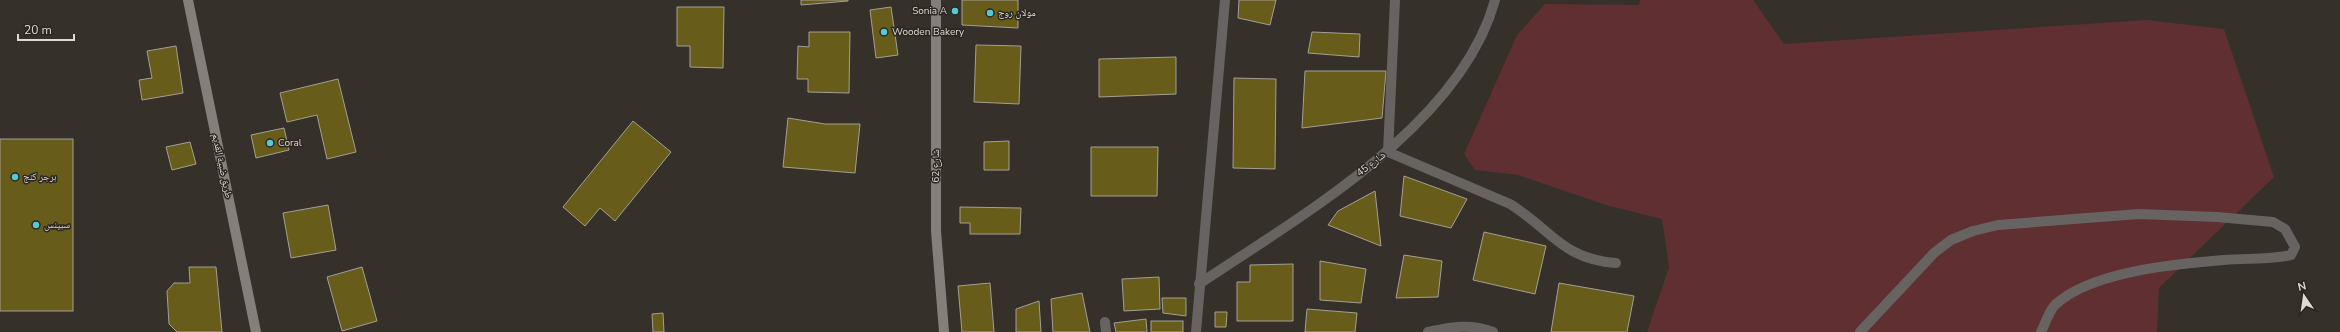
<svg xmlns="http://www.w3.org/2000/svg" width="2340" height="332" viewBox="0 0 2340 332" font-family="'Nunito Sans','Noto Naskh Arabic',sans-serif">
	<rect width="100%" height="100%" fill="#353029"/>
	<polygon fill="#602f31" points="1640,0 1753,0 1784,44 2147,20 2224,29 2274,177 2159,288 2157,332 1647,332 1669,267 1662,219 1606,205 1518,175 1475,170 1464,154 1517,35 1545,4 1639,5"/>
	<g fill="#685c1a" stroke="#a2a097">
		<polygon points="801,0 848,0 848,1 801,5"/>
		<polygon points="962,0 1018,0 1018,28 962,25"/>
		<polygon points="1239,0 1276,0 1270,25 1238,18"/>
		<polygon points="677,7 724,7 723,68 690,67 690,46 677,46"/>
		<polygon points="891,7 898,55 876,58 870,10"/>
		<polygon points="809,32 850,32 849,93 808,92 808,79 797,79 798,46 809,47"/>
		<polygon points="1312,32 1360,34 1359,57 1308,53"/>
		<polygon points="976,45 1021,46 1019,104 974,102"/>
		<polygon points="176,46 183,93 142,100 139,80 152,78 147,51"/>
		<polygon points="1176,57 1176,94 1099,97 1099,59"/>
		<polygon points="1305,71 1386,71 1382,118 1302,128"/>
		<polygon points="1234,78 1276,79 1275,169 1233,168"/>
		<polygon points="338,79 356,152 327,159 317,115 287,122 280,93"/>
		<polygon points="788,118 825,124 860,124 855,173 783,167"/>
		<polygon points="633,121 671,152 615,221 600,208 585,226 563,207"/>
		<polygon points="284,128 289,150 256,158 251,135"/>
		<rect x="0" y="139" width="73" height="172"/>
		<polygon points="1009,141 1009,170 984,170 984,142"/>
		<polygon points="190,142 196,164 172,170 166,147"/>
		<polygon points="1091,147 1158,147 1157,196 1091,196"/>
		<polygon points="1404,176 1467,199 1451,228 1400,216"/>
		<polygon points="1375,191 1381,246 1328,225 1338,211"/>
		<polygon points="328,205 336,250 291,258 283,213"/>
		<polygon points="960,207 1021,208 1020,234 970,234 970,223 960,223"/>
		<polygon points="1484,232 1546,246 1535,294 1473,280"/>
		<polygon points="1404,255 1442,261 1438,297 1396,298"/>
		<polygon points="1320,261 1366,269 1361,303 1320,300"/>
		<polygon points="1293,264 1293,321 1237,321 1237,282 1250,282 1250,265"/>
		<polygon points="189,267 216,267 222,332 177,332 169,324 167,291 174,283 190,283"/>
		<polygon points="362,267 377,321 342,331 327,277"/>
		<polygon points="1159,277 1160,309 1124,311 1122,279"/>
		<polygon points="990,283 994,332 962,332 958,286"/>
		<polygon points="1559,283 1634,296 1627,332 1551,332"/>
		<polygon points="1082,293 1090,332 1053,332 1051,299"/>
		<polygon points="1162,298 1186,298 1186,316 1163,313"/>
		<polygon points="1039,301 1041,332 1016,332 1016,309"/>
		<polygon points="1307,309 1357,313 1355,332 1305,332"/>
		<polygon points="1215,312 1227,312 1226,327 1215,327"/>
		<polygon points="663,313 664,332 653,332 652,314"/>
		<polygon points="1146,319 1147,332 1116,332 1114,323"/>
		<rect x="1151" y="321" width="32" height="11"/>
	</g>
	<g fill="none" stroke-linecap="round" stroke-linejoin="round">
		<g stroke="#676361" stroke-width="10">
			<path d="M 1395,0 L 1388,152 L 1510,204 C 1552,230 1562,259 1616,263"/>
			<path d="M 1199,284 C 1302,215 1461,125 1495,0"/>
			<polyline points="1105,322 1106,332"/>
			<polyline points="1196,332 1225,0"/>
			<path d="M 1428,332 C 1451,327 1471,323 1493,332"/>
			<path d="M 1860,332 L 1934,253 L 1951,240 L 1973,231 L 1998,225 L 2139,214 L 2217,217 L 2273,222 L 2285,229 L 2295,247 L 2291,255 C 2268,260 2246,258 2224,260 C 2176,264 2091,271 2055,305 C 2049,311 2045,324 2041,332"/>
		</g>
		<g stroke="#857f7c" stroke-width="10">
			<polyline points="188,0 256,332"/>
			<polyline points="936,0 936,231 944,332"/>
		</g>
	</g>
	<g fill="#52cbd8" stroke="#2b2620" stroke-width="1.5">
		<circle cx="955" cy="11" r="4"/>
		<circle cx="990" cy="13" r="4"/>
		<circle cx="884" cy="32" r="4"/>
		<circle cx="270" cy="143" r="4"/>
		<circle cx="15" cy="177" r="4"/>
		<circle cx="36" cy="225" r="4"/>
	</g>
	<g text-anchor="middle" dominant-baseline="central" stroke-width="3" stroke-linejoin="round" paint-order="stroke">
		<g font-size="10" fill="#dedbd7" stroke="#2b2620" text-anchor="start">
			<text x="947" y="11" text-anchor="end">Sonia A</text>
			<text x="998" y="13">مولان روج</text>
			<text x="892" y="32">Wooden Bakery</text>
			<text x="278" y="143">Coral</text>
			<text x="23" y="177">برجر كنج</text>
			<text x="44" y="225">سبينس</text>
		</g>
		<g font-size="10" fill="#dedbd7" stroke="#2b2620">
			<text transform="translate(1371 164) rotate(-37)">شارع 45</text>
			<text transform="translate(222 166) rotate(78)">طريق ضبية القديم</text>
			<text transform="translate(936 166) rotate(-90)">شارع 62</text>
		</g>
	</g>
	<g transform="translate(2304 296) rotate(347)" stroke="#2b2620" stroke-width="3" paint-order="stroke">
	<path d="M0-3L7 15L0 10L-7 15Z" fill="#dedbd7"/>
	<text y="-6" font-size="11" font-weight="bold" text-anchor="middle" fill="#dedbd7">N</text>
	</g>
	<path d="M18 34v6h56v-6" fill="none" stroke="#dedbd7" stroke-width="2"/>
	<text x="24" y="34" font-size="12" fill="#dedbd7" stroke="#2b2620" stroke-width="3" paint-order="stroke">20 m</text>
</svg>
